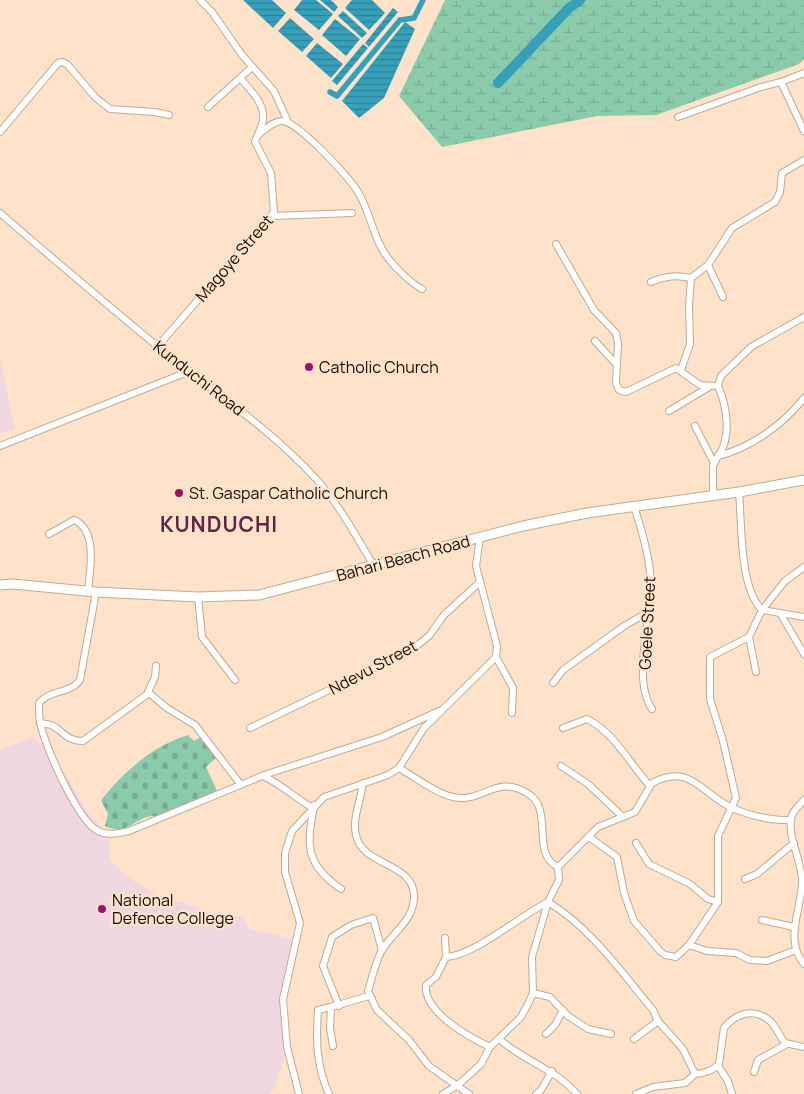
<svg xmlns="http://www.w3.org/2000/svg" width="804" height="1094" viewBox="0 0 804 1094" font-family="Manrope,sans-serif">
	<defs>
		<pattern id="wetland-marsh" width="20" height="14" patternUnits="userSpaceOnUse" patternTransform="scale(1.25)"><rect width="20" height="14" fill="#8bcaab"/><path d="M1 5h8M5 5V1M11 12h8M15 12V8" fill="none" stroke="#77ac92"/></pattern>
		<pattern id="cemetery-stones" width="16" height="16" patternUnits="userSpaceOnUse" patternTransform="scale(1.25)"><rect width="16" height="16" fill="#8bcaab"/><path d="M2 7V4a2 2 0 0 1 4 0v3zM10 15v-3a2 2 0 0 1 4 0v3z" fill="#77ac92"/></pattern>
		<pattern id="water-rules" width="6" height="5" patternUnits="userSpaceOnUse" patternTransform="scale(1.25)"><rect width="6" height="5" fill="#36a0bb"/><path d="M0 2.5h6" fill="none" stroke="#2c8196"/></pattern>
	</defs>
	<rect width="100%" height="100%" fill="#fee3ca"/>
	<g fill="#efd7e2">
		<polygon points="0,358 15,430 0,433"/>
		<polygon points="33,737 53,755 89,814 109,834 110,861 132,880 159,896 186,903 221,916 244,917 250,929 297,940 282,1002 286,1051 274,1089 270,1094 0,1094 0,750"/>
	</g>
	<polygon fill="url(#wetland-marsh)" points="445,0 804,0 804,59 799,64 656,115 597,116 442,147 399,96"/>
	<path fill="url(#cemetery-stones)" d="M 188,735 L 194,741 L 201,737 L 216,758 L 206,767 L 217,791 L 156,816 C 135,815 129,837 105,826 L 108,814 L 101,800 C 126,770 151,747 188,735 Z"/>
	<g fill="url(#water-rules)">
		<polygon points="243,0 272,0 286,13 273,28"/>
		<polygon points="302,0 316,0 333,14 319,30 294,10"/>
		<polygon points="320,0 331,0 338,7 334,12"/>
		<polygon points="352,0 372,0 385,13 369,30 345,8"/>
		<polygon points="393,8 398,12 369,47 365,43"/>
		<polygon points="343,11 367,33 362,38 338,16"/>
		<polygon points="290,18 314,39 302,52 278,31"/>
		<polygon points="335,19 360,39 346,56 322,35"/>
		<polygon points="405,22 415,29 384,98 359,118 342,101"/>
		<polygon points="317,43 343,64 331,78 306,56"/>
		<polygon points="363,44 368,48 337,85 332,81"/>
	</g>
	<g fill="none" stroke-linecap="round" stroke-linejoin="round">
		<polyline stroke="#36a0bb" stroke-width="5.5" points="330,92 337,96 400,20 414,18 423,0"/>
		<polyline stroke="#36a0bb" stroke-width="10" points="498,83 568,9 580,0"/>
		<defs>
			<g id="street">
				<polyline points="200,0 212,12 242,55 274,91 288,122"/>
				<polyline points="781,82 804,131"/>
				<polyline points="208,107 252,67"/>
				<polyline points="678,117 761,87 781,82 804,73"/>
				<polyline points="0,132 58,63 62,62 67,64 95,97 110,109 155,112 169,115"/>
				<path d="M 258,135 C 264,130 272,122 281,121 C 296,119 350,178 358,192 C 369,210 372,231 382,249 C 389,262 409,282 422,289"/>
				<path d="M 0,213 C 52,258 104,302 157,346 C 211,390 270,428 317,480 C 340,506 356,536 374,566"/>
				<polyline points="273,216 352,213"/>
				<polyline points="556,244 594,310 616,333 618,344 616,383 619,390 626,392 676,368 700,385 718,386"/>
				<polyline points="708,265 723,297"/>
				<path d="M 651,282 C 665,276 676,275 691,278"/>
				<polyline points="595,341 616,364"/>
				<path d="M 158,346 L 274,212 L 271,173 L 255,142 C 257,135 262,127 263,120 C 265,103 250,90 241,79"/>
				<polyline points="681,370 690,344 689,305 691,278 708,265 732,228 775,202 780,192 782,173 804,160"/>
				<polyline points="669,411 709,387"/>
				<polyline points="695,426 714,463"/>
				<polyline points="0,446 190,371"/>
				<path d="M 718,456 C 732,438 727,406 718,386 L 721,376 L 751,347 L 804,317"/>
				<path d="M 739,492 C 742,524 739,587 762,610 L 804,617"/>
				<path d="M 713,495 L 713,466 L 718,456 C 750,448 783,425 804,398"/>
				<path d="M 634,506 C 642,532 650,557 651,585 C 651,619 632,680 652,709"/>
				<path d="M 49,534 L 74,520 C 98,530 90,570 88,591"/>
				<path d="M 96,592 L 80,680 C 71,694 50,689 39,703 C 39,709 39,716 40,722 C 44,745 78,821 98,831 C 108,836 119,833 129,831 L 267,774 L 382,737 L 439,711"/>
				<polyline points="198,597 202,637 235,680"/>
				<polyline points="780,613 804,654"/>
				<polyline points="749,637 756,672"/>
				<polyline points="496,657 513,688 512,713"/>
				<polyline points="553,683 563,670 624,626 650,611"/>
				<polyline points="148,692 155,677 156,666"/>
				<path d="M 40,723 C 44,724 50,724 53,726 C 64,732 67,741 83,741 L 149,693 L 167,708 L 195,725 L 241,785"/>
				<polyline points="250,728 410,651 429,636 444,615 480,582"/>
				<path d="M 563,728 L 587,719 C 615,733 629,763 650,786"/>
				<polyline points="561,766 588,784 623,817"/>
				<path d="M 399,768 C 415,777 435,793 453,797 C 484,804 496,772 530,795 C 553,811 531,855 558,867"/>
				<path d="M 263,776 C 281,784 294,797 311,807 L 314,805"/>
				<path d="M 363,783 C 361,800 352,818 356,835 C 362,867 416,862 414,898 C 413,922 392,932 381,952 C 375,964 372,978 368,991 L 377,1010 L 409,1040 L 429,1066 L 469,1094"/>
				<path d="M 804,800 C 799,806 792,811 791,819 C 788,838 801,860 802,879 C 803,907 783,939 804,964"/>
				<path d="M 314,807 C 306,846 306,865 341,889"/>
				<polyline points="589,837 617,857 624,893 634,921 660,951 665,955 676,957 689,945 718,902 718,836 736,798 723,741 710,699 710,657 749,637 762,610 785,581 804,567"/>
				<polyline points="636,843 649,864 690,884 708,899 718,902"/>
				<polyline points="745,879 757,874 794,843"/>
				<polyline points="762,920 794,927"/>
				<path d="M 445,938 L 446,957 L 436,977 L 426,985 C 423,1012 469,1037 490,1047"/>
				<polyline points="689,945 707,951 736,953 750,960 767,961 796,950"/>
				<path d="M 446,957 C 472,957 521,915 548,902 C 590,927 622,973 653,1010 L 658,1021"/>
				<polyline points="533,993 550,997 568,1016 588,1029 611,1034"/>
				<polyline points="339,1006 323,966 332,937 351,925 373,918 382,950"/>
				<polyline points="546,1034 555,1025 563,1010"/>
				<path d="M 499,1039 C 524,1061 555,1069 577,1094"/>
				<path d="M 634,1039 L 658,1021 L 683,1049 L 695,1074 C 703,1074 714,1070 719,1064 L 724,1028 C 737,1012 756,1007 772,1023 C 777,1029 780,1037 785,1043 L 804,1047"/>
				<polyline points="333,1046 330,1028 331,1007 369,996"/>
				<polyline points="718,1066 728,1081 732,1094"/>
				<polyline points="754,1072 758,1060 787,1044"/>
				<polyline points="299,1094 287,1047 283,999 300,923 285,872 285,853 292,831 324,797 388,775 399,768 424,728 496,657 497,646 476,566 480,537"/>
				<path d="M 329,1094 C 316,1066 316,1040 318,1010 L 331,1007"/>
				<path d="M 443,1094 L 458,1085 L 481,1064 L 490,1047 L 521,1017 L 529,1002 L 533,993 L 532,957 L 548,902 L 559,880 L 558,867 L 598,827 L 635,812 L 652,783 C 690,763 700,792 730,807 C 747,815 772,821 790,820"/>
				<polyline points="536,1094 541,1090 552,1071"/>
				<polyline points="636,1094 653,1087 685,1083 695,1074"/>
			</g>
			<polyline id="secondary" points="0,585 13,584 96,592 198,597 259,595 523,526 587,513 739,492 804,480"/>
		</defs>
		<use href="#street" stroke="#c2a991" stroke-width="8"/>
		<use href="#secondary" stroke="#c2a991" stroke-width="11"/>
		<use href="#street" stroke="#fff" stroke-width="6"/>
		<use href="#secondary" stroke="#fff" stroke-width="9"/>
	</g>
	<g fill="#981268" stroke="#fee3ca" stroke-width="2">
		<circle cx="309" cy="367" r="5"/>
		<circle cx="179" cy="493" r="5"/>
		<circle cx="102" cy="909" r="5"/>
	</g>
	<g text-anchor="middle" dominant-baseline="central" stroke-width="4.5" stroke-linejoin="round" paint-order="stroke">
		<g font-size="16" fill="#140b04" stroke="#fee3ca">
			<text transform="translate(234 258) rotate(-49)">Magoye Street</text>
			<text transform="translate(199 378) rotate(38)">Kunduchi Road</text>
			<text transform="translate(403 558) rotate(-15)">Bahari Beach Road</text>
			<text transform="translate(647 623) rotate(-87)">Goele Street</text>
			<text transform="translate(373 667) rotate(-28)">Ndevu Street</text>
		</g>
		<g font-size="16" fill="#140b04" stroke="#fee3ca" text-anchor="start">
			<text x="319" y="367">Catholic Church</text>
			<text x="189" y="493">St. Gaspar Catholic Church</text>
			<text x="112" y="900">National<tspan x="112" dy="18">Defence College</tspan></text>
		</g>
		<g font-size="21" font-weight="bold" letter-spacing="1" fill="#622447" stroke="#fee3ca">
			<text x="219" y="524">KUNDUCHI</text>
		</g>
	</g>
</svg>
